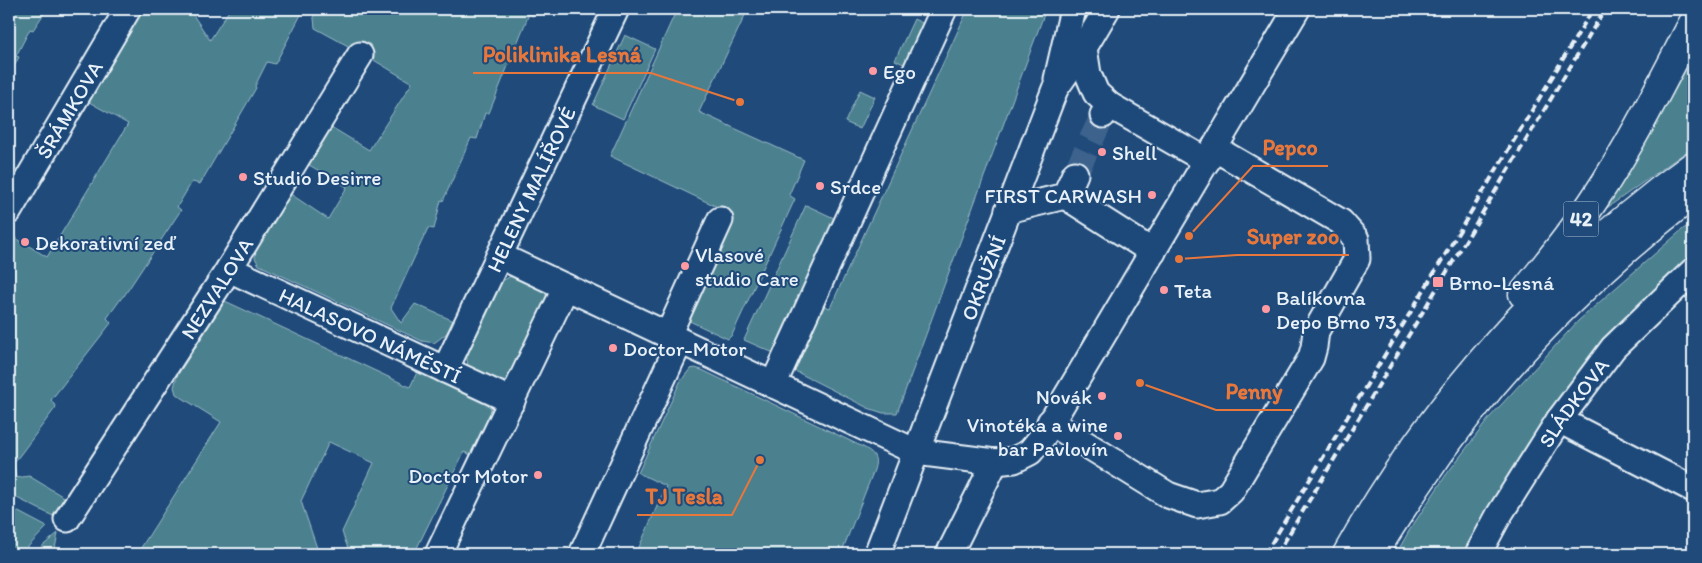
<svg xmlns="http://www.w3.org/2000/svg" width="1702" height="563" viewBox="0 0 1702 563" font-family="Itim,sans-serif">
	<rect width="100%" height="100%" fill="#1f4a7a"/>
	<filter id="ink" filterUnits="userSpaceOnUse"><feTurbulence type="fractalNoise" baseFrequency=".02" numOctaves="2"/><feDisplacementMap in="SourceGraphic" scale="10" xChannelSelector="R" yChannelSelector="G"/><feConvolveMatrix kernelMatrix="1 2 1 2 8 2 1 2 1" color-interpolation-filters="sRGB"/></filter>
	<g filter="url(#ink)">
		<g fill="#4b818f" stroke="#9ab9c4">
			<polygon points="9,9 47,9 33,30 30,29 16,56 19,57 9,76"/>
			<polygon points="143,9 196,9 193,15 210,40 230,9 304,9 275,64 267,62 255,86 256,88 200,184 192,182 177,207 181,210 124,296 123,296 107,318 111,323 51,400 56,407 14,463 16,478 29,476 67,499 55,517 9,494 9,234 47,257 128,124 89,102"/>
			<polygon points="313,9 381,9 383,10 385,9 535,9 533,16 529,14 489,113 485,113 477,139 471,138 443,201 441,200 434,229 428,228 391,308 401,323 415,304 454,321 446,334 434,343 422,341 259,265 255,258 256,246 289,193 328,219 347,187 309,165 331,127 369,150 412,83 372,59 315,28"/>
			<polygon points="677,9 748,9 699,112 804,160 789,195 795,199 732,335 728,339 683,318 730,213 610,156"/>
			<polygon points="968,9 1046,9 897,413 883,413 868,408 795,371 793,362 817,303 830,308"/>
			<polygon points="914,19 928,26 910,67 895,60"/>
			<polygon points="625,35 655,49 623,119 593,105"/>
			<polygon points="1693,47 1693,147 1604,210 1674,86"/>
			<polygon points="860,90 875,97 860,129 845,122"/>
			<polygon points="806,205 836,219 776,354 744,340"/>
			<polygon points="1693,223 1693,262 1471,554 1396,554 1409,531 1446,475 1490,417 1578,321 1683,229"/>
			<polygon points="511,276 517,276 545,289 547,300 514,376 504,381 498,383 468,367 466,352 500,282"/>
			<polygon points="225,301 410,387 420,366 490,404 493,422 476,457 464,452 414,554 350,554 342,532 374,463 329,442 301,501 319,554 137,554 221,422 176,394 174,387 177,376"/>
			<path d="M 695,368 L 702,370 L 863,447 C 874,453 878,457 874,470 L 841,554 L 810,554 L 797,549 L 794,554 L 636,554 L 666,486 L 638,473 L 680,382 L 690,369 Z"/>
			<polygon points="9,507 47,527 21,554 9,554"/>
			<polygon points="58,533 54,554 33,554"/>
		</g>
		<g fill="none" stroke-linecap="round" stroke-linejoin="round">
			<polyline stroke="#3d638d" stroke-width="25" stroke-dasharray="25 12" stroke-linecap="butt" points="1075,174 1103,115"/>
			<defs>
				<g id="minor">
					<polyline points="1084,48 1088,74 1096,93 1109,105 1103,115"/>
					<polyline points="1057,79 1073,9"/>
					<polyline points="1109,105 1207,161"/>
					<polyline points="1065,196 1153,252"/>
					<polyline points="1008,210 1065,196 1075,174"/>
					<path id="s1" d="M 9,211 L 128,9"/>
					<polyline points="500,256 916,452 995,462 1014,460 1030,452 1043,436 1297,9"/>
					<path id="s2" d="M 229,269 L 512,401"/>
					<polyline points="668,335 720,220"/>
					<path id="s3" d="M 445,370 L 616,9"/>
					<polyline points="773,385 944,9"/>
					<polyline points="1559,420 1693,489"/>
					<polyline points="1050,422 1168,495 1197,505 1220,501 1231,491 1311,358 1314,347 1316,331 1357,259 1356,239 1341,222 1214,148"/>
					<path id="s4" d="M 67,519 L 229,269 L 360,55"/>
					<polyline points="438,554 566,287"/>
					<polyline points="582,554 680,341"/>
					<path id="s5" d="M 877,554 L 1055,89 L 1084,48 L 1107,9"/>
					<polyline points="949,554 995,462"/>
					<path id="s6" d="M 1478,554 L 1499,515 L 1559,420 L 1613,348 L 1693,271"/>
				</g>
				<g id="highway">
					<path d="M 1523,294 C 1548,262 1574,231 1596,197 C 1633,141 1662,82 1693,23"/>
					<path d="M 1347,554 C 1431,404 1553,266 1693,166"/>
					<path d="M 1374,554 C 1386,531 1402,509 1416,487 C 1491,373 1586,277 1693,194"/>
				</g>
			</defs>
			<use href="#minor" stroke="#e8f1f8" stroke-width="29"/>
			<use href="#highway" stroke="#e8f1f8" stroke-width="31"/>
			<use href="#minor" stroke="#1f4a7a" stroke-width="25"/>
			<use href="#highway" stroke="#1f4a7a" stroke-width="28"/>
			<g stroke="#e8f1f8" stroke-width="4" stroke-dasharray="8 4" stroke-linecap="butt">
				<polyline points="1265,554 1593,9"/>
				<polyline points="1277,554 1605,9"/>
			</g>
		</g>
	</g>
	<g fill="#ff9aa2" stroke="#1f4a7a" stroke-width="2">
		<circle cx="873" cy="71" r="5"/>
		<circle cx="1102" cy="152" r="5"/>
		<circle cx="243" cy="177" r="5"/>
		<circle cx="820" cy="186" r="5"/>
		<circle cx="1152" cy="195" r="5"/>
		<circle cx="25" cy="242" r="5"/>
		<circle cx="685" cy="266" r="5"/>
		<rect x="1432" y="276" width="12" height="12" rx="2.5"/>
		<circle cx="1164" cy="290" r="5"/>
		<circle cx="1266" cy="309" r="5"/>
		<circle cx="613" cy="348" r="5"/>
		<circle cx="1102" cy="396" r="5"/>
		<circle cx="1118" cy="436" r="5"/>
		<circle cx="538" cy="475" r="5"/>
	</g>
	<g text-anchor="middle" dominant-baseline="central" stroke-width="4" stroke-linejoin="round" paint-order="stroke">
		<rect fill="#1f4a7a" stroke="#acbfd2" stroke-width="1" x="1563.5" y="201.5" width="35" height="35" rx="4"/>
		<g font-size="20" font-weight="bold" fill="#e8f1f8">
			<text x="1581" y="219">42</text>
		</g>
		<g font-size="21" fill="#e8f1f8" stroke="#1f4a7a" text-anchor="start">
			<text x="883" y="71">Ego</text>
			<text x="1112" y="152">Shell</text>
			<text x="253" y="177">Studio Desirre</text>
			<text x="830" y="186">Srdce</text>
			<text x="1142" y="195" text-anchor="end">FIRST CARWASH</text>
			<text x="35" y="242">Dekorativní zeď</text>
			<text x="695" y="254">Vlasové<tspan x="695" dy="24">studio Care</tspan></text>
			<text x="1449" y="282">Brno-Lesná</text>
			<text x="1174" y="290">Teta</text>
			<text x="1276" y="297">Balíkovna<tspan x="1276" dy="24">Depo Brno 73</tspan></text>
			<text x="623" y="348">Doctor-Motor</text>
			<text x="1092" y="396" text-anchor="end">Novák</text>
			<text x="1108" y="424" text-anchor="end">Vinotéka a wine<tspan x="1108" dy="24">bar Pavlovín</tspan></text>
			<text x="528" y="475" text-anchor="end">Doctor Motor</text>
		</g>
		<g font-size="21" fill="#e8f1f8" stroke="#1f4a7a">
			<text stroke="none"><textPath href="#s1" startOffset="118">ŠRÁMKOVA</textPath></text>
			<text stroke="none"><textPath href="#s3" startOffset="200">HELENY MALÍŘOVÉ</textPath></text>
			<text stroke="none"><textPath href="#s5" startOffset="296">OKRUŽNÍ</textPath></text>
			<text stroke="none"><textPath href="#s4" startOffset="275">NEZVALOVA</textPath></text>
			<text stroke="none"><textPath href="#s2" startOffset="156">HALASOVO NÁMĚSTÍ</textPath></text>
			<text stroke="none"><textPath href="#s6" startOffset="179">SLÁDKOVA</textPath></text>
		</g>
	</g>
	<path fill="none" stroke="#e8773b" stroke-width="2" d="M740 102L651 73H473M1189 236L1253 166H1328M1179 259L1237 255H1349M1140 383L1216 410H1292M760 460L732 515H637"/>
	<g fill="#e8773b" stroke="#1f4a7a" stroke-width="2">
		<circle cx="740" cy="102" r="5"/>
		<circle cx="1189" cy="236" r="5"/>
		<circle cx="1179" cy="259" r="5"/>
		<circle cx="1140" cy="383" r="5"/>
		<circle cx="760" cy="460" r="5"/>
	</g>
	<g font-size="22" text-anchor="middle" font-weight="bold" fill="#e8773b" stroke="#1f4a7a" stroke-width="4" stroke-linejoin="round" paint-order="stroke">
		<text x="562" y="62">Poliklinika Lesná</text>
		<text x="1290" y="155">Pepco</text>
		<text x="1293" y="244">Super zoo</text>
		<text x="1254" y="399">Penny</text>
		<text x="684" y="504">TJ Tesla</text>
	</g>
	<rect width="1702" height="563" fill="none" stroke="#1f4a7a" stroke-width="30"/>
	<rect x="15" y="15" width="1672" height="533" fill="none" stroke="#e8f1f8" stroke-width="2" filter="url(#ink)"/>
</svg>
